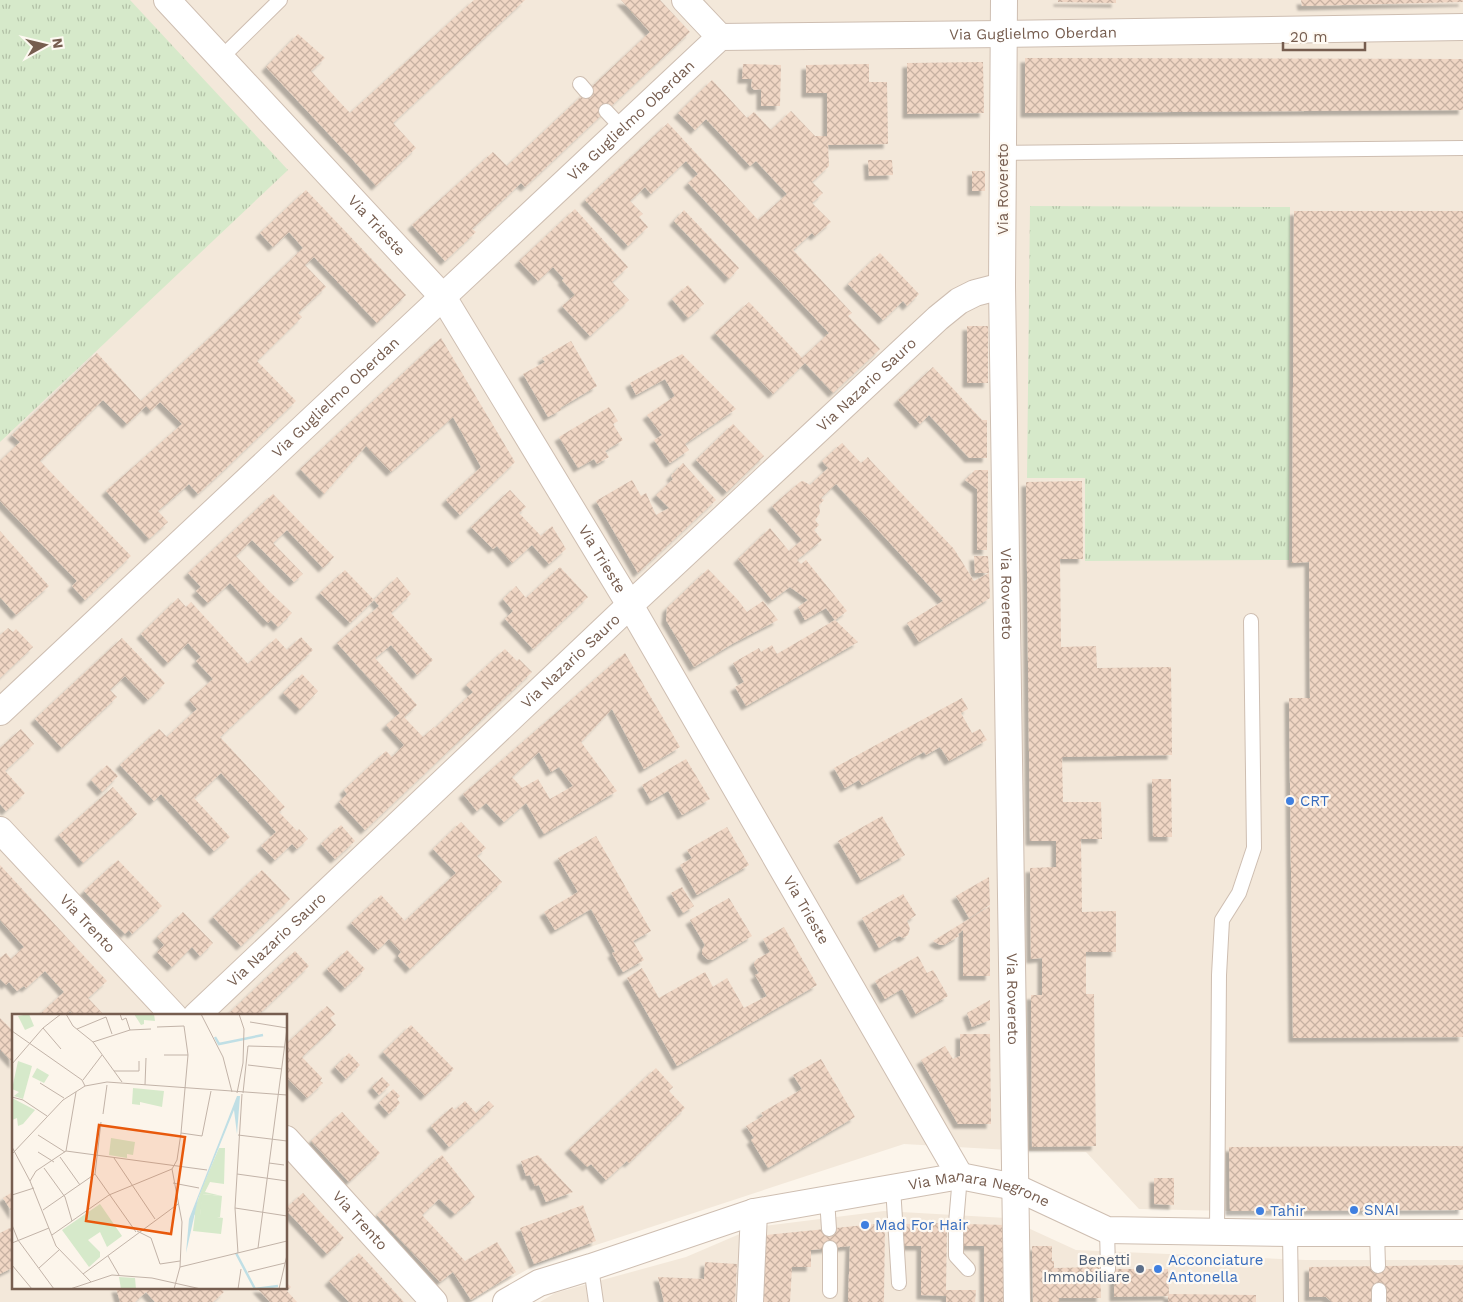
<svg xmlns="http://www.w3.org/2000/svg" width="1463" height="1302" viewBox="0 0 1463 1302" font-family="'Work Sans',sans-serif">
	<defs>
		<pattern id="grass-tufts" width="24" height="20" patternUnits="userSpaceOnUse" patternTransform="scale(1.25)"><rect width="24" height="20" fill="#d6e9ca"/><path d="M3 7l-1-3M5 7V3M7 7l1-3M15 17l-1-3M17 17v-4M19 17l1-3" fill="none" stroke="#b2c0a6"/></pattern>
		<pattern id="building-cross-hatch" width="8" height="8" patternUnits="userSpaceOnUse" patternTransform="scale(1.25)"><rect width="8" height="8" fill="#f0d6c4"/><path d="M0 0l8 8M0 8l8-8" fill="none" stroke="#c7b1a2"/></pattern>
		<filter id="shadow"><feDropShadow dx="-4.5" dy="4.5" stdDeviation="1" flood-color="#0004"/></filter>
	</defs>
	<rect width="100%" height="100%" fill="#fcf5eb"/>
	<g fill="#f3e8da" fill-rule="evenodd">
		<path d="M 0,0 L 1463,0 L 1463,1210 L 1230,1211 L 1139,1209 L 1086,1152 L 1026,1151 L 904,1144 L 535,1265 L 471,1302 L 0,1302 ZM 14,1016 L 286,1016 L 286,1288 L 14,1288 Z"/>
		<polygon points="884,1211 1006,1218 1076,1250 1306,1260 1463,1260 1463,1302 540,1302 555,1293 686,1257 756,1227"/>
	</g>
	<g fill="url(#grass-tufts)">
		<polygon points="0,0 130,0 288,170 0,442"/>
		<polygon points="1030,206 1290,207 1289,560 1085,561 1085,478 1027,478"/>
	</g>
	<g fill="url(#building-cross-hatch)" fill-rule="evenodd" filter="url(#shadow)">
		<polygon points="474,0 525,0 393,123 416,148 376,186 353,160 266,67 298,34 325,58 311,71 350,113"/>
		<polygon points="621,0 660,0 690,32 525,187 521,183 472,229 476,232 445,261 412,225 493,152 507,166 650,32"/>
		<polygon points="1058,0 1116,0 1116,3 1058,2"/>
		<polygon points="1301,0 1463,0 1463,2 1302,6"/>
		<polygon points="1025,58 1463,59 1463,110 1025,113"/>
		<polygon points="983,62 984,113 907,114 907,63"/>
		<polygon points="743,64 781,65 780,106 761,106 761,89 755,90 753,89 751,86 752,79 742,79"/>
		<polygon points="869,64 869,82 887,82 888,144 828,145 829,166 812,182 823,193 812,203 831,222 815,236 812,233 793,250 852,313 848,316 880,349 833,393 805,363 773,394 715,333 749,302 802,358 829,333 688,183 698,174 686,161 651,194 645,187 630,201 643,214 639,217 648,227 628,246 585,200 668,123 758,220 787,194 756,161 750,166 706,119 695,130 678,113 712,80 747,118 754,112 771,130 791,111 815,136 827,136 827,93 806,93 806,65"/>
		<polygon points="868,160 892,160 893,175 869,176"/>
		<rect x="972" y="171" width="13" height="20"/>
		<polygon points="306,190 406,295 377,323 314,257 305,265 326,287 298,313 302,317 257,361 296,401 225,469 198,494 189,484 158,511 168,522 149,539 106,491 182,424 160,402 151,411 146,406 127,424 103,400 40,461 131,556 85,600 72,586 77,581 0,501 0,461 20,442 12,435 97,353 141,401 217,331 303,248 289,232 273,247 260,233"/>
		<polygon points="575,209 628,267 612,282 629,300 590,336 562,306 575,295 562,280 564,279 553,267 538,281 519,261"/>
		<polygon points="684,210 739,268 729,279 674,221"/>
		<polygon points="1294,211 1463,211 1463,1037 1293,1038 1289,698 1310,698 1309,562 1292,563"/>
		<polygon points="880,253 919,294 907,306 903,301 883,320 848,284"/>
		<polygon points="688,285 704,304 688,318 672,299"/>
		<rect x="967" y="326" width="21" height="57"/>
		<polygon points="441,338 515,462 460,515 446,500 481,467 453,417 391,472 366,446 324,494 300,469"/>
		<polygon points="571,341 597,386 560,408 561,410 548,417 523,374 545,362 542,358"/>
		<polygon points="682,354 736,409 685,444 689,450 670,463 654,440 662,435 647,415 675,396 665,379 636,395 630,383"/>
		<polygon points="933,367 982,420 987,420 987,458 969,458 929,415 920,424 898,400"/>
		<polygon points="609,407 618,421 613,424 623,440 605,451 609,457 597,464 594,459 578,468 559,437"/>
		<polygon points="733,424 764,456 727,492 696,460"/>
		<polygon points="842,443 861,463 868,457 870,460 954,549 974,581 989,573 975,573 974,556 988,556 989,573 990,598 919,642 907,623 943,601 836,484 821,498 824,500 819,505 820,513 815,520 819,525 814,530 822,540 797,560 801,564 806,560 847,611 835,620 826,608 805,620 798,607 808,600 790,587 772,600 738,559 770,528 789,551 802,540 772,506 800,482 803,481 810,485 828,468 822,461"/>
		<polygon points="683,463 716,500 638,573 596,501 632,480 641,496 646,493 656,515 669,508 656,495 673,479 671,476"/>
		<polygon points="975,470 988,470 987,550 977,550 977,489 965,480"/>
		<polygon points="1082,481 1083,559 1060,559 1061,647 1096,646 1097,668 1171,667 1172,755 1062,757 1063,802 1101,802 1102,839 1081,839 1082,912 1116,911 1116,952 1086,952 1086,994 1094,994 1096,1146 1032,1147 1031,995 1042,995 1042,958 1031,959 1030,868 1056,867 1056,841 1030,841 1026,482"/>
		<polygon points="510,490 526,507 519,513 541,536 552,526 566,549 549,564 532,545 512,563 497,546 493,549 471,527"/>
		<polygon points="273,494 334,557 323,568 287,530 273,543 303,574 294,582 252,540 236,556 270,592 292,613 278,627 271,620 268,623 230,583 208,603 196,591 201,587 188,573"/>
		<polygon points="0,531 49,586 16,615 0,597"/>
		<polygon points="560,567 588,597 533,649 505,619 513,611 503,599 516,586 526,598"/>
		<polygon points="708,569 738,600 747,612 763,601 778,620 732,644 694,667 666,620 667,608"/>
		<polygon points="345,570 374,600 350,623 320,593"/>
		<polygon points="397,577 411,594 391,613 433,660 417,675 391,645 375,658 417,705 404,717 423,737 434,727 435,728 473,692 466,685 505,649 517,661 519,659 532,672 365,830 339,802 347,794 344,790 386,751 392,757 404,745 386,725 400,713 337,643 379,606 374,600"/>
		<polygon points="178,598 186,607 191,602 248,664 276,638 287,650 301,637 313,650 220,737 285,807 279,812 297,831 299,829 308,839 297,849 292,844 275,860 261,846 276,832 221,773 194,798 230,837 214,851 161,794 154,801 120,765 159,729 167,737 197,709 189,700 213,679 196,661 201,657 188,643 168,663 141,634"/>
		<polygon points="835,620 858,642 746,706 735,687 744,682 733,663 759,648 761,652 772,645 777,654"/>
		<polygon points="8,628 13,632 16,629 33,647 0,678 0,635"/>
		<polygon points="122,638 165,683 148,700 125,676 110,690 117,697 62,748 35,719"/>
		<path d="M 625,653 L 680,747 L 644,769 L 612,709 L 581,742 L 617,791 L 544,834 L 526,803 L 504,822 L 486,803 L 477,811 L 463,794 ZM 539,752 L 551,772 L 559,767 L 573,786 L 550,799 L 538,779 L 522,788 L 512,777 Z"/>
		<polygon points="302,674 318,691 300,710 283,693"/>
		<polygon points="962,698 968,709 961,713 972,733 980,729 987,740 949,761 940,747 926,755 924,752 862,785 859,780 845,788 834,768"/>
		<polygon points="21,729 34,744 5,771 25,793 6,811 0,804 0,748"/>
		<polygon points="686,759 710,799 682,815 668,791 651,801 642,785"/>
		<polygon points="107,765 118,776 102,792 91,780"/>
		<polygon points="1152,779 1171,779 1172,837 1153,837"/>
		<polygon points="113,787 137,814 83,863 59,835"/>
		<polygon points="882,816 905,855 861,880 838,841"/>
		<polygon points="461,822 486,848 477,856 502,882 410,969 398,956 401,952 389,939 378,950 351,923 381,895 405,921 456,873 433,849"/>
		<polygon points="341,825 355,841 335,859 321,844"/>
		<polygon points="727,827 749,865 697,895 680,865 692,858 687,850"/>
		<polygon points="596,836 651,931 633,941 644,960 623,972 612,953 615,952 591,909 555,930 544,912 578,892 558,858"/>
		<polygon points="118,860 162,906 132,934 129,930 125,934 84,891"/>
		<polygon points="0,865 107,981 88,998 105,1016 74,1016 70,1011 66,1016 38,1016 64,992 45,971 26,988 24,986 17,991 9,982 6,985 0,979 0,958 6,953 11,959 24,947 0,920"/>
		<polygon points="262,870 290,899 241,946 213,917"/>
		<polygon points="989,877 990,905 969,918 956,896"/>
		<polygon points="682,887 694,906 683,913 671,893"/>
		<polygon points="903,894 916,915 907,921 910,928 908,935 903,938 899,936 879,948 862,918"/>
		<polygon points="729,898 752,936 712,960 707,959 702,954 702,950 705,945 690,920"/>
		<polygon points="990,906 990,976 963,976 963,930 958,934 959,936 944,945 940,945 933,941"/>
		<polygon points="183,912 213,943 200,956 192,947 172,967 157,952 164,945 157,937"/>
		<polygon points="784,927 817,985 677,1066 627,978 642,968 659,998 705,972 713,987 727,978 744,1008 767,996 755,975 759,973 754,965 754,963 757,959 770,952 763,939"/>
		<polygon points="347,950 365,969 345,988 327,969"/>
		<polygon points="295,951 309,966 257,1016 226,1016"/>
		<polygon points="918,956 927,973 933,970 948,996 916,1014 902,989 885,999 875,981"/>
		<polygon points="990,1000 990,1020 972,1027 967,1013"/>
		<polygon points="327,1006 335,1014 330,1018 336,1025 302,1057 322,1078 320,1081 323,1083 307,1098 286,1077 286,1048 288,1046 286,1044"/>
		<polygon points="0,1018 14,1032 14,1064 0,1049"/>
		<polygon points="411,1025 454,1069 425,1096 383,1052"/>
		<polygon points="960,1034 990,1034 991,1124 958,1124 921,1060 945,1046 953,1059 960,1056"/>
		<polygon points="349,1053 360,1065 346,1079 335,1067"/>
		<polygon points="821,1059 855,1117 768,1168 751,1140 754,1138 746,1126 763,1116 761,1113 802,1089 793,1075"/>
		<polygon points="656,1068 673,1087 669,1091 685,1108 629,1163 627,1161 606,1180 591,1164 587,1167 569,1149"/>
		<polygon points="382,1077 390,1085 379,1095 372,1087"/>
		<polygon points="393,1089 400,1096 397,1099 400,1103 389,1114 379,1103"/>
		<polygon points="465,1101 476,1113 489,1101 494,1106 449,1147 431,1126 452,1107 455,1110"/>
		<polygon points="342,1112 380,1153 349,1182 311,1141"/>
		<polygon points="1463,1146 1463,1210 1230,1211 1229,1147"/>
		<polygon points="442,1155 475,1197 455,1214 439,1199 422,1215 465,1261 497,1242 516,1272 471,1300 453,1272 440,1282 377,1215"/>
		<polygon points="538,1155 573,1192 546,1202 539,1185 535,1186 530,1175 526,1176 521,1161"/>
		<polygon points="1154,1178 1174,1178 1174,1205 1154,1204"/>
		<polygon points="14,1191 14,1215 3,1198"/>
		<polygon points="303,1193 344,1238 327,1254 286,1210 286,1208"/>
		<polygon points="583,1205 596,1241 534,1264 520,1228"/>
		<polygon points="885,1223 884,1302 848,1302 850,1246 811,1250 811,1267 792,1267 790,1302 762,1302 766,1235"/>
		<polygon points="947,1223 946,1290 976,1290 975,1302 946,1302 946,1296 921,1295 921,1246 904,1246 904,1224"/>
		<polygon points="964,1224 1007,1225 1007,1302 984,1302 984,1246 964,1246"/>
		<polygon points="14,1226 14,1267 0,1274 0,1233"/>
		<polygon points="1032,1246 1052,1246 1052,1261 1054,1261 1054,1268 1100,1267 1101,1298 1059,1298 1059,1302 1033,1302"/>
		<polygon points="359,1253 404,1302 349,1302 329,1281"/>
		<polygon points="705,1262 737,1264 735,1302 664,1302 658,1277 704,1279"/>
		<polygon points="1463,1265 1463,1302 1383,1302 1382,1290 1371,1290 1371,1302 1332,1302 1326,1297 1309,1297 1309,1267"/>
		<polygon points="1114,1269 1168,1269 1169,1294 1256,1295 1256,1302 1168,1302 1168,1296 1114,1297"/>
		<polygon points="286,1282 291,1287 287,1291 297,1302 270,1302 257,1288 286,1288"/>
		<polygon points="116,1288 220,1288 224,1292 213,1302 155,1302 146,1292 135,1302 120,1302"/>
	</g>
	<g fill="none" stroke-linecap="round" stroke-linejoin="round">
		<defs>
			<g id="lane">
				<polyline points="221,58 280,0"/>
				<polyline points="580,84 586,91"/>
				<polyline points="606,111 622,128"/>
				<polyline points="1003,153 1463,148"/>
				<polyline points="960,1176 956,1223 956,1256 968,1269"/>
				<polyline points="893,1187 899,1283"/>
				<polyline points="827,1199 829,1229"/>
				<polyline points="1107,1230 1108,1269"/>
				<polyline points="1217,1232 1219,975 1222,920 1239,893 1254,848 1251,621"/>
				<polyline points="1290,1233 1291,1302"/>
				<polyline points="1377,1233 1378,1266"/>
				<polyline points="591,1267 596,1302"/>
				<polyline points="1379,1290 1379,1302"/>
				<polyline points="830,1291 830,1248"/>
			</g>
			<g id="street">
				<path id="s1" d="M 167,0 L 443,297 L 630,605 L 960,1176"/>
				<polyline points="685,0 720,37"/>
				<path id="s2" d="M 1004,0 L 1002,286 L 1017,1302"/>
				<path id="s3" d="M 0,712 L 720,37 L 1004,34 L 1463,27"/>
				<path id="s4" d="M 0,830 L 174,1016"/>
				<path id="s5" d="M 196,1016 L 630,605 L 938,318 L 959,301 L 975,293 L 1002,286"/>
				<path id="s6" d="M 286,1139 L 434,1302"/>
				<path id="s7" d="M 506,1302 L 539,1283 L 591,1267 L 754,1212 L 960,1176 L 1015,1187 L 1107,1230 L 1290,1233 L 1463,1233"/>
				<polyline points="750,1302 754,1212"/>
			</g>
		</defs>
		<use href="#lane" stroke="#cebeb1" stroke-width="16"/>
		<use href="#street" stroke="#cebeb1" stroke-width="28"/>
		<use href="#lane" stroke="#fff" stroke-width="14"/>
		<use href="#street" stroke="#fff" stroke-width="26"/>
	</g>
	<g fill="#3f7fe0" stroke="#fef9f2" stroke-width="2">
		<circle cx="1290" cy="801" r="5"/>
		<circle cx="1354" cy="1210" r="5"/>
		<circle cx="1260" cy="1211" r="5"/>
		<circle cx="865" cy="1225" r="5"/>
		<circle cx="1158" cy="1269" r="5"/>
	</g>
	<circle fill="#5c6f8a" stroke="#fef9f2" stroke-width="2" cx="1140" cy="1269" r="5"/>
	<g text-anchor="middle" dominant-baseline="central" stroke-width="4.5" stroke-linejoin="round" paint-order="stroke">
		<g font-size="15" fill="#765d4f" stroke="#fef9f2">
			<text stroke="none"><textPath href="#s3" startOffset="1300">Via Guglielmo Oberdan</textPath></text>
			<text stroke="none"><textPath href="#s3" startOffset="865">Via Guglielmo Oberdan</textPath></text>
			<text transform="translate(1003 189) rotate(-90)">Via Rovereto</text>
			<text stroke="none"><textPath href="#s1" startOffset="308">Via Trieste</textPath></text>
			<text stroke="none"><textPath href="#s5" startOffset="921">Via Nazario Sauro</textPath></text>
			<text stroke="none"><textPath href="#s3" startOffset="460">Via Guglielmo Oberdan</textPath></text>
			<text stroke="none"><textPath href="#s1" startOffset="712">Via Trieste</textPath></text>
			<text stroke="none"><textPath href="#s2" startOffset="594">Via Rovereto</textPath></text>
			<text stroke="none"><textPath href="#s5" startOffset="516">Via Nazario Sauro</textPath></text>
			<text stroke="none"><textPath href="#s1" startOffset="1118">Via Trieste</textPath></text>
			<text stroke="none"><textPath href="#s4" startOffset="128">Via Trento</textPath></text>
			<text stroke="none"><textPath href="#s5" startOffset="111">Via Nazario Sauro</textPath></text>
			<text stroke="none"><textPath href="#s2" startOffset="999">Via Rovereto</textPath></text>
			<text stroke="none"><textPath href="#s7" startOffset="494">Via Manara Negrone</textPath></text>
			<text stroke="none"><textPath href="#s6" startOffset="110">Via Trento</textPath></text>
		</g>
		<g font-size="15" fill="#366cbe" stroke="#fef9f2" text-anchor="start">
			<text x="1300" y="801">CRT</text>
			<text x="1364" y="1210">SNAI</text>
			<text x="1270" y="1211">Tahir</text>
			<text x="875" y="1225">Mad For Hair</text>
			<text x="1168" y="1260">Acconciature<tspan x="1168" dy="17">Antonella</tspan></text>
		</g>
		<g font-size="15" fill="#4e5e75" stroke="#fef9f2" text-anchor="end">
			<text x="1130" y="1260">Benetti<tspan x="1130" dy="17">Immobiliare</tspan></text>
		</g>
	</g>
	<g transform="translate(12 1014)">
		<rect width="275" height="275" fill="#fcf5eb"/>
		<path d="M 122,0 L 142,0 L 143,7 L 132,6 L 132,10 L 129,11 ZM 121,74 L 152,77 L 150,93 L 128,88 L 128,91 L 120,90 ZM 0,84 L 23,96 L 11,110 L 6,112 L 5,104 L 0,106 ZM 99,124 L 123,128 L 121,141 L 115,140 L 115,144 L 97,141 ZM 207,134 L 213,134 L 212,170 L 198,168 L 193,178 L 210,182 L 191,180 L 188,202 L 183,201 L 181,200 L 190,174 ZM 88,190 L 110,222 L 95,233 L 88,218 L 76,226 L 88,238 L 88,243 L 77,253 L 50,216 ZM 107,263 L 123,264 L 124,275 L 109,275 Z" fill="#d6e9ca"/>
		<path d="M 17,0 L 22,12 L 13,16 L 6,2 Z" fill="#d6e9ca"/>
		<path d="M 6,47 L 20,52 L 11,85 L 2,82 L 7,78 L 0,75 ZM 25,54 L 37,61 L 32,69 L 20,63 ZM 190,180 L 210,182 L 208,203 L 205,203 L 211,204 L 209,220 L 181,217 L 183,201 L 188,201 Z" fill="#d6e9ca"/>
		<path d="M 225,82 L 228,82 L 225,120 L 222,96 L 186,185 L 174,239 L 177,205 Z" fill="#c0dfe5"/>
		<path fill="none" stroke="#c0dfe5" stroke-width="2.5" d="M 203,23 L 207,30 L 251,21M 224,239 L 243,275M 243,275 L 266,272"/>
		<path fill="none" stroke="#c2b3a8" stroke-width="1" d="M 54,0 L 61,12 L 81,28 L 110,68M 108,0 L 110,6 L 114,4 L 118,16M 189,0 L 211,43 L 220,78M 238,8 L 275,14 L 246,234M 145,13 L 172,12 L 176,41 L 169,119 L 165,146 L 160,155 L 170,208 L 168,253 L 162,275M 31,14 L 49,35M 65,15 L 94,3 L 100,20M 0,17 L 70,66 L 73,72M 81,28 L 118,16 L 139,15M 152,41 L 176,41M 0,50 L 31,14 L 49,0M 236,51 L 270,55M 102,57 L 127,57 L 127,47M 71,66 L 90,41M 28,69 L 52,84M 133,71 L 134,44M 73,72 L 95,68 L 275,81M 225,79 L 231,49 L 232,15 L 227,0M 231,79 L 236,32 L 272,33M 0,83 L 11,86 L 35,102M 91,100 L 95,71M 89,108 L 83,160 L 124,218M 169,119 L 190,122 L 199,77M 26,121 L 53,138M 226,121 L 275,127M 0,133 L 18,167 L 44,232 L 79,268M 54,137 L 195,156M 26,138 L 42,148M 0,140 L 51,86 L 73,72M 48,143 L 68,171M 102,144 L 143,205M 257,149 L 272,151M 32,154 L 53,183 L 60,207M 225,160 L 275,167M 18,167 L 24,157 L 54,137 L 64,78M 161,169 L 187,174M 0,181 L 22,174M 223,194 L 275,202M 31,196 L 83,160M 0,211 L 6,226 L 42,275M 125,217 L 139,224 L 148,250 L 168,247M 40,221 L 97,181 L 160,155M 0,229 L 37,214M 226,239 L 223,194 L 230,80M 96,242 L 107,261M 0,251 L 20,275M 168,253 L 275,227M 27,254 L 47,236M 236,258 L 273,249M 71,260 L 166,190M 58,275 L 100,261 L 140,264 L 189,275M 226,275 L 229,255M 267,275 L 275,241"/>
		<path fill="#e8590c" fill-opacity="0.15" stroke="#e8590c" stroke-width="2.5" d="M 87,111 L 173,123 L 159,220 L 74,207 Z"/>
		<rect width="275" height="275" fill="none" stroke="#765d4f" stroke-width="2.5"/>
	</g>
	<g transform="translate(45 45) rotate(82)" stroke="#fef9f2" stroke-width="4" paint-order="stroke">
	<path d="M0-4L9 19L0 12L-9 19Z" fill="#765d4f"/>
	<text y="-8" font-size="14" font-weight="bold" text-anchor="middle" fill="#765d4f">N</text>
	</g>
	<path d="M1283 42v8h82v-8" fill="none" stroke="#765d4f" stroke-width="2.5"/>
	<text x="1290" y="42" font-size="15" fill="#765d4f" stroke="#fef9f2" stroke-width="4" paint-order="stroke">20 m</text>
</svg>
